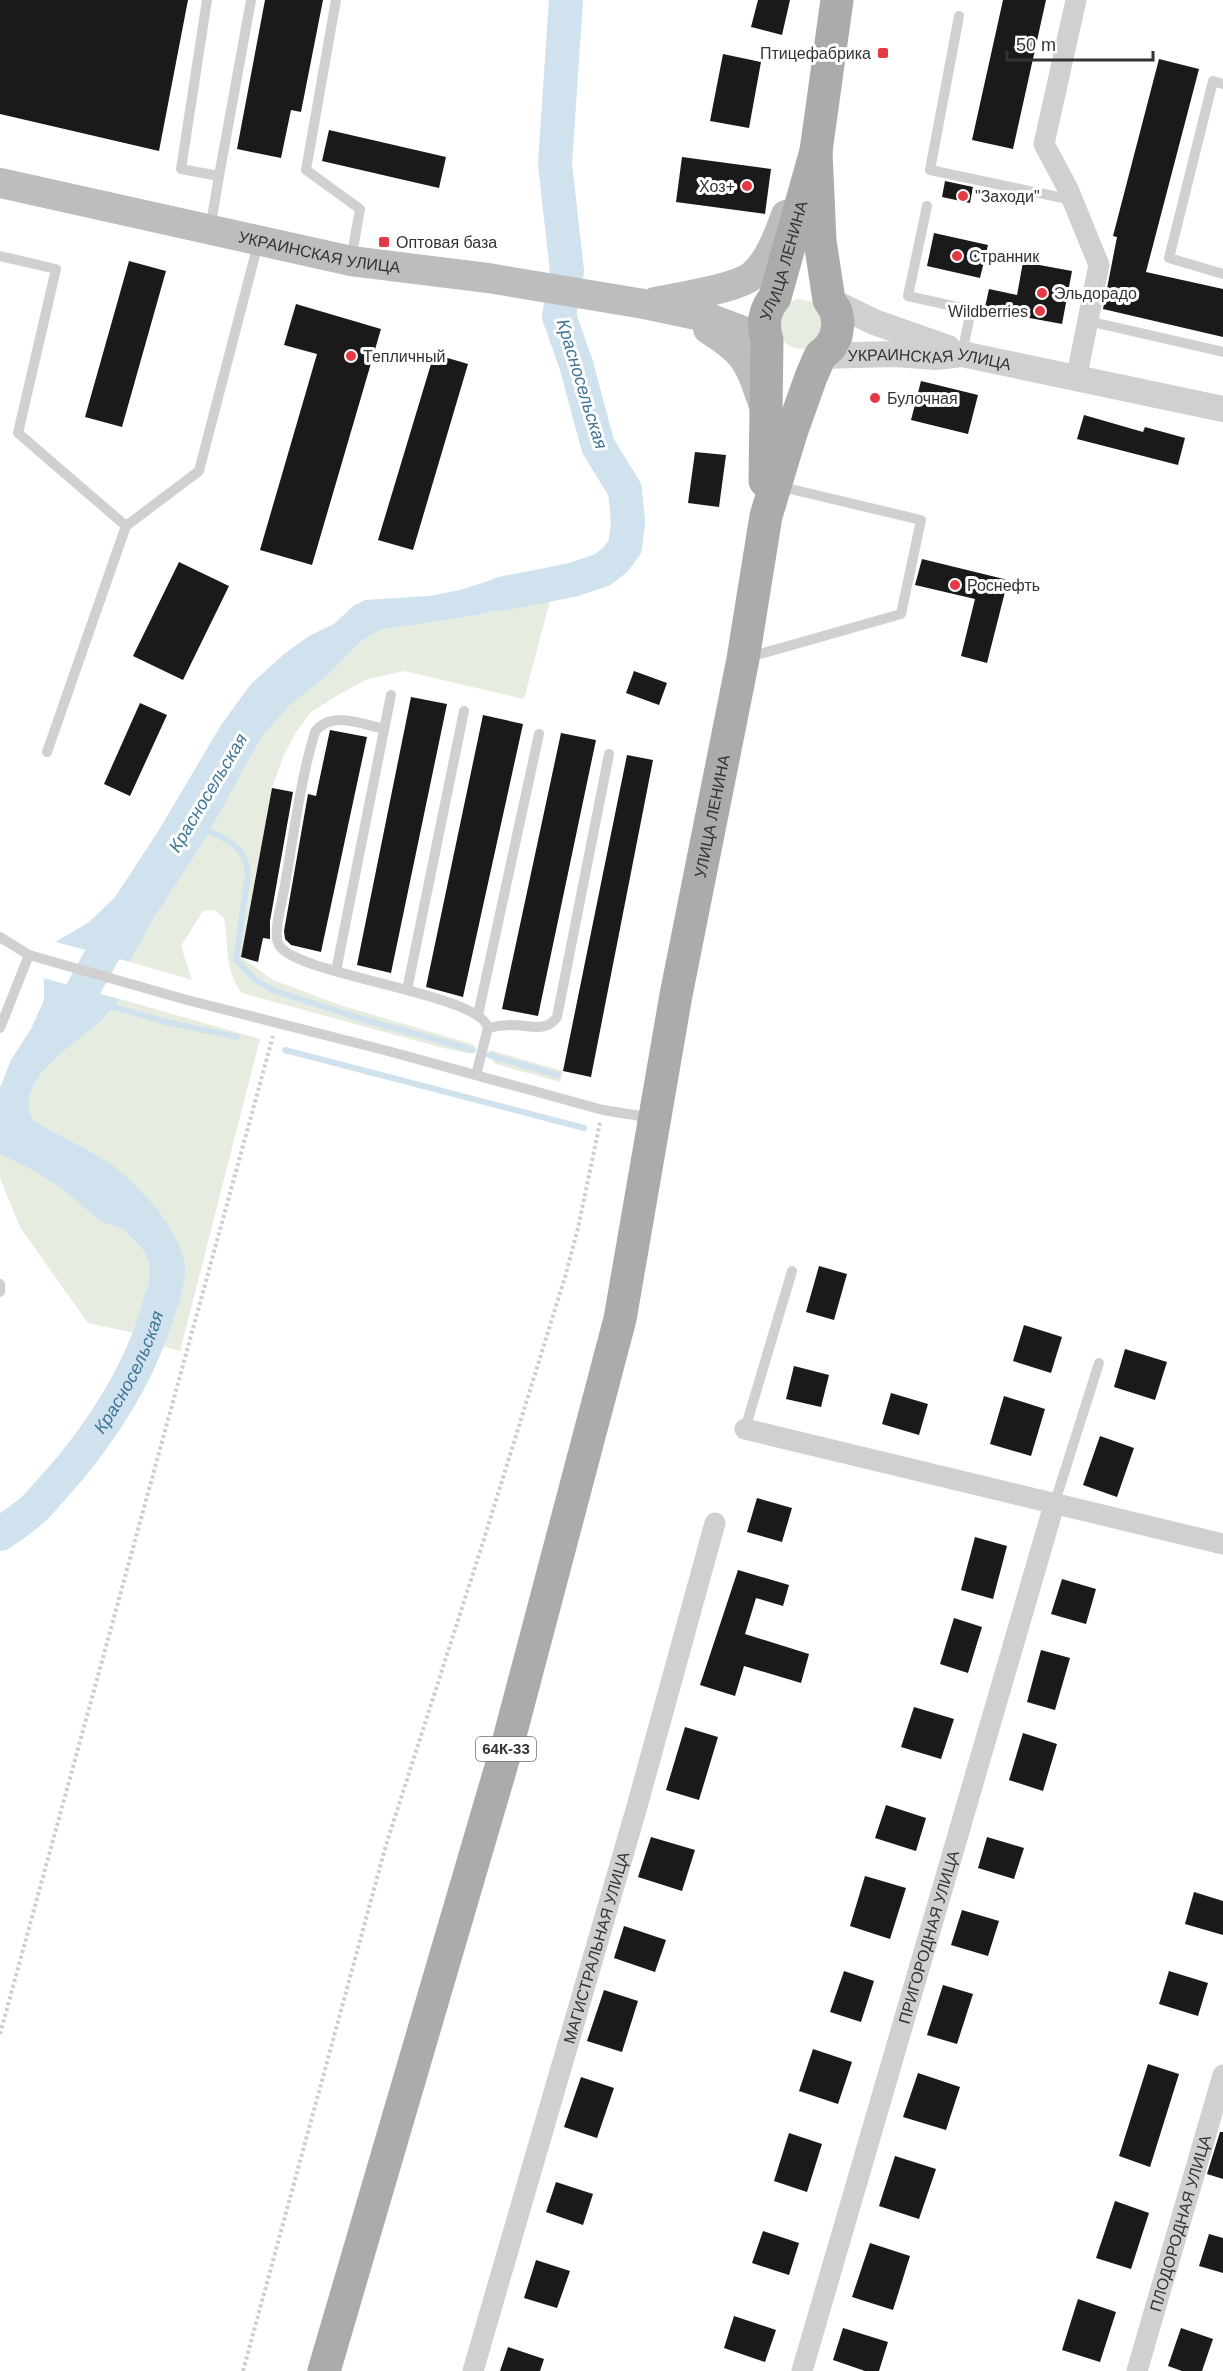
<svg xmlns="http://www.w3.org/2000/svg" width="1223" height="2371" viewBox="0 0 1223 2371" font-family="Arial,sans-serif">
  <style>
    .green { fill: #e6ecdf }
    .water { fill: #cfe2ee }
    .pier { fill: #fff }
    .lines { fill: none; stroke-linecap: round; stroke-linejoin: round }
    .stream { stroke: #cfe2ee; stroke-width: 6 }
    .river { stroke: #cfe2ee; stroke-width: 34 }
    .building { fill: #1a1a1a }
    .path { stroke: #cdcdcd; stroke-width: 4; stroke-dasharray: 3 3; stroke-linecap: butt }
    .service { stroke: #d0d0d0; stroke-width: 10 }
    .minor { stroke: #d0d0d0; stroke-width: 21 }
    .tertiary { stroke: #d0d0d0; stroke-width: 26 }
    .secondary { stroke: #bdbdbd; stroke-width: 30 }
    .primary { stroke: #ababab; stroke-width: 33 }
    .poi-dot { fill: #e63946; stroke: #fff; stroke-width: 2 }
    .labels { text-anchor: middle; stroke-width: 6; stroke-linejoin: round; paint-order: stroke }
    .shield { fill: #fff; stroke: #707070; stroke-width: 1.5 }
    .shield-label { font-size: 15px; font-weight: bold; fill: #333 }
    .poi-label { font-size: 16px; fill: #333; stroke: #fff; text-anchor: start }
    .street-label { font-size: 16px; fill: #333; stroke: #fff }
    .water-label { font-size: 18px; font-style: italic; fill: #3f7597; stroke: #fff }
  </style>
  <rect width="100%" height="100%" fill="#fff"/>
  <path class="green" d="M 797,299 L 813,302 L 826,321 L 811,347 C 791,353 781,343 776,325 L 790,302 Z
    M 551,597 L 524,699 L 404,671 L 368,679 L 338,695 L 311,712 L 296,732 L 283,757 L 272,788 L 241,957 L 273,980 L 340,1005 L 475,1045 L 471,1054 L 439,1047 L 242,993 C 224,971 229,944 224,918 L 214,910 L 203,911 L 181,946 L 192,980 L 130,962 L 152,921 L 205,840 L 261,738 L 290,705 L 325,678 L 360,642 L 380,630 L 478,615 Z
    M 120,999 L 260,1039 L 180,1351 L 161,1346 L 173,1319 L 145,1195 L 106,1161 L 33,1120 C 15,1076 76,1045 102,1020 C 108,1014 114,1006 120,999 Z
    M 490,1050 L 563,1071 L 560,1082 L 496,1064 L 491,1059 Z
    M 0,1154 L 34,1171 L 62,1189 L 101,1222 L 123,1229 L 141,1247 L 149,1261 L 149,1282 L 134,1333 L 88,1323 L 20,1227 L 0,1178 Z"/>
  <path class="water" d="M 543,569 L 551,597 L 478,615 L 380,630 L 360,642 L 325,678 L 290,705 L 261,738 L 205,840 L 152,921 L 130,962 L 55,942 L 88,923 L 115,897 L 159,830 L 221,725 L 251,684 L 284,654 L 309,636 L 334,624 L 353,606 L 365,600 L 429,596 L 460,590 L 504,576 Z
    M 44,978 L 120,999 C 114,1006 108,1014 102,1020 C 76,1045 14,1077 33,1120 C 56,1134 81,1146 105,1160 C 135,1180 187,1234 185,1272 C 183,1299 172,1322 161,1346 L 134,1333 L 149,1282 L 149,1261 L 141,1247 L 123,1229 L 101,1222 L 62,1189 L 34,1171 L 0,1154 L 0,1088 L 11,1060 L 31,1029 L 44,1000 Z"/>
  <path class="pier" d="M 55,942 L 133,963 L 129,965 L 54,945 Z
    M 45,975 L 121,996 L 123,1000 L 44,978 Z"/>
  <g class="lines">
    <path class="stream" d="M 204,828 C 226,840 246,845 248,874 L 236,959 L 254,979 L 275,991 L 362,1019 L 473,1050
      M 107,1005 L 166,1022 L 237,1037
      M 285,1050 L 584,1128
      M 489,1055 L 558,1075"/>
    <g class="river">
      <path d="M 501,594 L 572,580 L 602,570 L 615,560 L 625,547 L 628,522 L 625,490 L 598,446 L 576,364 L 559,316 L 567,271 L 555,164 L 566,0"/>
      <path d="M 59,1027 L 68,1017 L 112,937 L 130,915"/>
      <path id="s1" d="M 0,1534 C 10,1527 21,1520 30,1512 C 38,1506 45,1496 52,1489 C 101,1435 145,1367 162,1296"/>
    </g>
  </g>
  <path class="building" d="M 0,0 L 188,0 L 159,151 L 0,114 Z
    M 265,0 L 323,0 L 301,112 L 291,110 L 281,158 L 237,149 Z
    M 758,0 L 790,0 L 782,35 L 751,27 Z
    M 1003,0 L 1046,0 L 1013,149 L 972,140 Z
    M 723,54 L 761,62 L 749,128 L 710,121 Z
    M 1159,59 L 1199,69 L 1146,272 L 1223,289 L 1223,337 L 1103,309 L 1117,237 L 1113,236 Z
    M 329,130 L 446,157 L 439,188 L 322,161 Z
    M 682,157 L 771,169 L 765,214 L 676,202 Z
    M 945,181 L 973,187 L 970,203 L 942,197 Z
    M 934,233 L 988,245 L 980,278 L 927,266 Z
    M 129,261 L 166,271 L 122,427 L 85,417 Z
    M 1023,262 L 1072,271 L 1062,324 L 1013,315 L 1013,312 L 985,307 L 989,289 L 1017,295 Z
    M 296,304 L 381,329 L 312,565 L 260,550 L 317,354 L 284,345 Z
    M 434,354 L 468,364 L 413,550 L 378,540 Z
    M 921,381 L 978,395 L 968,434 L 911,420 Z
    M 1084,415 L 1143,432 L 1145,427 L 1185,438 L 1178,465 L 1077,439 Z
    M 695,452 L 726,455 L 719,507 L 688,503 Z
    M 922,559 L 1008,580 L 987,663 L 961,656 L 975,599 L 915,585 Z
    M 179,562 L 229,586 L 183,680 L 133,656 Z
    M 634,671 L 667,683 L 659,705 L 626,693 Z
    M 411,697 L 447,704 L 391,973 L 357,965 Z
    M 140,703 L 167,715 L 130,796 L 104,784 Z
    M 483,715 L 523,724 L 463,997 L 426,987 Z
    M 330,730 L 367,737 L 321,952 L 291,945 L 285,939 L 284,931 L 308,794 L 316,796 Z
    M 561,733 L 596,740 L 538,1016 L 502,1009 Z
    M 627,755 L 653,760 L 591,1077 L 563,1071 Z
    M 272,788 L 293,792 L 270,921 L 270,939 L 263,938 L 258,962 L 241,957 Z
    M 819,1266 L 847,1274 L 834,1320 L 806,1312 Z
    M 1024,1325 L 1062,1337 L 1051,1373 L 1013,1361 Z
    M 1125,1349 L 1167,1362 L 1155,1400 L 1114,1387 Z
    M 794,1366 L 829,1375 L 821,1407 L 786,1399 Z
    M 891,1393 L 928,1404 L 919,1435 L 882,1424 Z
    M 1004,1396 L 1045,1409 L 1031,1456 L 990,1444 Z
    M 1100,1436 L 1134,1448 L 1117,1497 L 1083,1485 Z
    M 757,1498 L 792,1508 L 782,1542 L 747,1532 Z
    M 975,1537 L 1007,1546 L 993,1599 L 961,1590 Z
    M 738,1570 L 789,1585 L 783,1606 L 756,1598 L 745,1634 L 809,1654 L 801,1683 L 744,1666 L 735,1696 L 700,1685 Z
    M 1062,1579 L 1096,1589 L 1086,1624 L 1051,1614 Z
    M 954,1618 L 982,1627 L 968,1673 L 940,1664 Z
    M 1041,1650 L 1070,1658 L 1055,1710 L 1027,1702 Z
    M 914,1707 L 954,1719 L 941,1759 L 901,1747 Z
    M 685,1727 L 718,1737 L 699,1800 L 666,1790 Z
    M 1023,1733 L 1057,1744 L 1043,1791 L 1009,1780 Z
    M 886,1805 L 926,1818 L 916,1851 L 875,1838 Z
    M 651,1837 L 695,1850 L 682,1891 L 638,1877 Z
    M 987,1837 L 1024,1848 L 1014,1879 L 978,1868 Z
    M 865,1876 L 906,1888 L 890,1939 L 850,1926 Z
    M 1194,1892 L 1223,1901 L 1223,1935 L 1185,1924 Z
    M 962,1910 L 999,1921 L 988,1956 L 951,1945 Z
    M 624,1926 L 666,1940 L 655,1972 L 614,1958 Z
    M 844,1971 L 874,1981 L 861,2022 L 830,2012 Z
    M 1169,1971 L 1208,1983 L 1198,2016 L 1159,2004 Z
    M 943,1985 L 973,1994 L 957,2044 L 927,2035 Z
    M 604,1990 L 638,2001 L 622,2052 L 587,2041 Z
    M 813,2049 L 852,2062 L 838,2104 L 799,2091 Z
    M 1148,2064 L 1179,2074 L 1150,2167 L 1119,2156 Z
    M 918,2073 L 960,2087 L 946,2130 L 903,2117 Z
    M 581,2077 L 614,2088 L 597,2138 L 564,2127 Z
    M 1220,2132 L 1223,2132 L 1223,2179 L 1207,2174 Z
    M 789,2133 L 822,2144 L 807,2192 L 774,2181 Z
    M 895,2156 L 936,2169 L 919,2219 L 879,2206 Z
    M 556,2182 L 593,2194 L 583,2225 L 546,2212 Z
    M 1115,2201 L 1149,2213 L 1131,2269 L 1096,2258 Z
    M 763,2231 L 799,2243 L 789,2275 L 752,2263 Z
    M 1209,2234 L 1223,2238 L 1223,2273 L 1199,2266 Z
    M 870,2243 L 910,2256 L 893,2310 L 852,2297 Z
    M 536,2260 L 570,2271 L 557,2308 L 524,2298 Z
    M 1078,2299 L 1116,2312 L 1100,2362 L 1062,2350 Z
    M 734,2316 L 776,2330 L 765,2362 L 724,2348 Z
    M 843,2328 L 888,2342 L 879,2371 L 865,2371 L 833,2360 Z
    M 1181,2328 L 1213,2339 L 1202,2371 L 1182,2371 L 1168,2366 Z
    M 508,2347 L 544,2359 L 540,2371 L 500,2371 Z"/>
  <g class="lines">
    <path class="path" d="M 0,2034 L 273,1036
      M 243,2371 L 386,1845 L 484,1539 L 565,1277 L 578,1228 L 600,1123"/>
    <path class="service" d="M 207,0 L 181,169 L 219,176 L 210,229
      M 336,0 L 306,170 L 360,209 L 351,260
      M 959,16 L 930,170 L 1072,200
      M 1223,84 L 1213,81 L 1169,258 L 1223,274
      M 219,176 L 251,0
      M 927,206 L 908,296 L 971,310 L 962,354
      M 0,256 L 56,269 L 18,433 L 126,526
      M 1088,321 L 1223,352
      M 746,658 L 901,614 L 921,520 L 778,486
      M 384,729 C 361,724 331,710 315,732 C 300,781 294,834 285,885 C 283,899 273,930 278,943 C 289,975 480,992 488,1028 L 476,1075
      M 47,752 L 126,526 L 199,471 L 258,244
      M 0,937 L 29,955 L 187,1000 L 388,1051 L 603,1110 L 653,1118
      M 336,971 L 391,695
      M 407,990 L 464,711
      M 478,1015 L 539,734
      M 0,1028 L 29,955
      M 488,1028 C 496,1026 504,1025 512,1025 C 529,1025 546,1033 557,1017 L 609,754
      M 0,1284 L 0,1292
      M 745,1429 L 792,1271
      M 1054,1505 L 1099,1363"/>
    <g class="minor">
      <path d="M 1076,380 L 1099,265 L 1068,189 L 1044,144 L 1076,0"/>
      <path d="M 745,1429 L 1223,1544"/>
      <path id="s2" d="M 473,2371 L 636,1810 L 715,1523"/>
      <path id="s3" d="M 802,2371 L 1054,1505"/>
      <path id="s4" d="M 1137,2371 L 1223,2075"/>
    </g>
    <g class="tertiary">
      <path d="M 829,300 L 874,322 L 948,348"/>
      <path id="s5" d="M 820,356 L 894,354 L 936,357 L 962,354 L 1223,409"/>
    </g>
    <g class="secondary">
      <path id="s6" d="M 0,183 L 351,261 L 488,278 L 644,304 L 706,317 L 767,340"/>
      <path d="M 655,302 C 678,297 737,289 753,275 C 770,260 778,236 786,215"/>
      <path d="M 708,329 C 748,354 749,363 764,406"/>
    </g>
    <g class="primary">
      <path id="s7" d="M 765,481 L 767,340 C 762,323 764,311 775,297 L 816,151 L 837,0"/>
      <path id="s8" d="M 324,2371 L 508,1743 L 620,1319 L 676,995 L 743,659 L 766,516 L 791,433 L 811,377 L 820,356 L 830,347 L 836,336 L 838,323 L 836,311 L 829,300 L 820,241 L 816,151"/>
    </g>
  </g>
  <g class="poi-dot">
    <rect x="877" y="47" width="12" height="12" rx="3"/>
    <circle cx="747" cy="186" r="6"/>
    <circle cx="963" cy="196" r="6"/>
    <rect x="378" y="236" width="12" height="12" rx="3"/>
    <circle cx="957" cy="256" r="6"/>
    <circle cx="1042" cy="293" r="6"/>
    <circle cx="1040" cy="311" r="6"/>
    <circle cx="351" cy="356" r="6"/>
    <circle cx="875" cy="398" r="6"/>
    <circle cx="955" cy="585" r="6"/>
  </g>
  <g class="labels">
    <rect class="shield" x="476" y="1737" width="60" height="24" rx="4.5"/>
    <g class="shield-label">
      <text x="506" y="1754">64К-33</text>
    </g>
    <g class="poi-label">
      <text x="871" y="59" text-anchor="end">Птицефабрика</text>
      <text x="735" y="192" text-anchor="end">Хоз+</text>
      <text x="975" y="202">"Заходи"</text>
      <text x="396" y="248">Оптовая база</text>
      <text x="969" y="262">Странник</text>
      <text x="1054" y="299">Эльдорадо</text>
      <text x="1028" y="317" text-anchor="end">Wildberries</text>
      <text x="363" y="362">Тепличный</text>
      <text x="887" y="404">Булочная</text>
      <text x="967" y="591">Роснефть</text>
    </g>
    <g class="street-label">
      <text dy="6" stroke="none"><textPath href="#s6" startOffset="327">УКРАИНСКАЯ УЛИЦА</textPath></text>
      <text dy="6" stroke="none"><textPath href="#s7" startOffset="224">УЛИЦА ЛЕНИНА</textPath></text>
      <text dy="6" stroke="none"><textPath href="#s5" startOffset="110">УКРАИНСКАЯ УЛИЦА</textPath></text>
      <text dy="6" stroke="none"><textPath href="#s8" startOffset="1604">УЛИЦА ЛЕНИНА</textPath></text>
      <text dy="6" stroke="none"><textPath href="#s3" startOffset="452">ПРИГОРОДНАЯ УЛИЦА</textPath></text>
      <text dy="6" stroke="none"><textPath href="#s2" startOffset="441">МАГИСТРАЛЬНАЯ УЛИЦА</textPath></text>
      <text dy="6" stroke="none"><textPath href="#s4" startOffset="154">ПЛОДОРОДНАЯ УЛИЦА</textPath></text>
    </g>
    <g class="water-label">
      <text transform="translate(582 384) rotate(73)" y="6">Красносельская</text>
      <text transform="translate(208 793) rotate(-59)" y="6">Красносельская</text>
      <text dy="6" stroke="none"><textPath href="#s1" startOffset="210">Красносельская</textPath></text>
    </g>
  </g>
  <path d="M1007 51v9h146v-9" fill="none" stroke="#333333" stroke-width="3"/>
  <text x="1016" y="51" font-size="18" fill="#333333" stroke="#ffffff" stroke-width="4.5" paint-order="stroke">50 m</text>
</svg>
